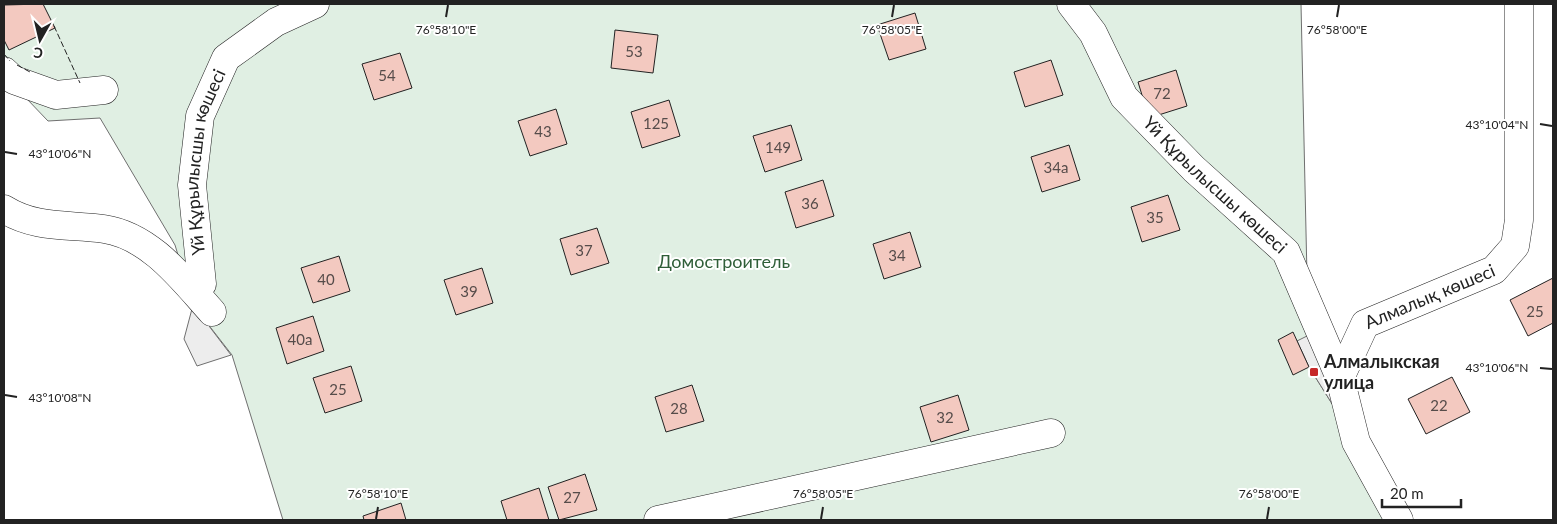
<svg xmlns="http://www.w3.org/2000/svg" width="1557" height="524" viewBox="0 0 1557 524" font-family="Lato,sans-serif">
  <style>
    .green { fill: #e0efe3; stroke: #6f6f6f }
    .parking { fill: #ededed; stroke: #6f6f6f }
    .building { fill: #f3c9c0; stroke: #222 }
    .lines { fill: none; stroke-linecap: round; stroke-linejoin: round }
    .minor-casing { stroke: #222; stroke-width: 29 }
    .minor { stroke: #fff; stroke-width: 28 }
    .fence { stroke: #222; stroke-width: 1; stroke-dasharray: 6 2.5; stroke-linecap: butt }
    .ticks { fill: none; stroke: #222; stroke-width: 2 }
    .poi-dot { fill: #c62828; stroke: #fff; stroke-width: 2 }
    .labels { text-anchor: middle; stroke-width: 4; stroke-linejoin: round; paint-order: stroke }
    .number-label { font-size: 15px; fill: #564c4a }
    .street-label { font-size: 18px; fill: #222; stroke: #fff }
    .park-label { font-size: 18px; fill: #2f5e38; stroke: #fff }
    .poi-label { font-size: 18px; font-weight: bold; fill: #222; stroke: #fff; text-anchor: start }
    .ticks-label { font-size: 12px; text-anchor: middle; fill: #222; stroke: #fff; stroke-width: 4; stroke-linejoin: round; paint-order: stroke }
  </style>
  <rect width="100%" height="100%" fill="#fff"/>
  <path class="green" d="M 4,4 L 1301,4 L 1309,367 L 1356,442 L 1399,520 L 283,520 L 232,355 L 193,305 L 175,245 L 100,118 L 48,121 L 4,75 Z"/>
  <path class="parking" d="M 193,305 L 231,355 L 197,366 L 184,339 Z
    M 1319,330 L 1356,442 L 1309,367 L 1297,341 Z"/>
  <path class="building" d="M 43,4 L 55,28 L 9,50 L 4,40 L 4,5 Z
    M 915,13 L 926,49 L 889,60 L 877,25 Z
    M 615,30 L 658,35 L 653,73 L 611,68 Z
    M 400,53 L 412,88 L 374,100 L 362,64 Z
    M 1051,60 L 1063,95 L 1025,107 L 1014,72 Z
    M 1176,70 L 1187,106 L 1149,118 L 1138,82 Z
    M 669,100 L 680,136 L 642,148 L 631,112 Z
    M 556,109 L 567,144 L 530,156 L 518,121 Z
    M 791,125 L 802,160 L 765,172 L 753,136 Z
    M 1069,145 L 1080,180 L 1042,192 L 1031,157 Z
    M 823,180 L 834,216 L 796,228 L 785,192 Z
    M 1168,195 L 1180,230 L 1142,242 L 1131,207 Z
    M 597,228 L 609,263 L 571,275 L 560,239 Z
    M 910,232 L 921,267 L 884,279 L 873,244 Z
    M 339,256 L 350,291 L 313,303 L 301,268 Z
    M 482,268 L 493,303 L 456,315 L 444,280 Z
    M 1553,278 L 1553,323 L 1528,336 L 1510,300 Z
    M 313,316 L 324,351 L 287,364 L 276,328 Z
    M 1293,332 L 1309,367 L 1293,375 L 1278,340 Z
    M 351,366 L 362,401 L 325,413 L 313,378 Z
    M 1452,377 L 1470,412 L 1426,434 L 1408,399 Z
    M 692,385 L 704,421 L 666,432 L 655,397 Z
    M 958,395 L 969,430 L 931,442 L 920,407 Z
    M 585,474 L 597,510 L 559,520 L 548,487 Z
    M 539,488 L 549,520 L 507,520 L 501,501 Z
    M 401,503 L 406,520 L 364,520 L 363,516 Z"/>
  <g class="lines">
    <g class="minor-casing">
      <g id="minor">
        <path id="s1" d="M 1071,4 L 1093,33 L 1124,97 L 1194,169 L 1286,252 L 1340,378 L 1356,442 L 1399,520"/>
        <path d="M 4,71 L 14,80 L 56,95 L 104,90"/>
        <path d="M 4,209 C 36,229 69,224 104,229 C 151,236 183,280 212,312"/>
        <path id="s2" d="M 202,284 L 192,185 L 200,116 L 226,58 L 276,22 L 315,4"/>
        <path id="s3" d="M 1340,378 L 1365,324 L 1494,270 L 1515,246 L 1519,220 L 1519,4"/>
        <path d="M 658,520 L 1051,433"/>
      </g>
    </g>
    <use href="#minor" class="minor"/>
    <path class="fence" d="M 54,26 L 80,83
      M 4,54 L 10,61
      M 17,65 L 30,72"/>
  </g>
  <path class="ticks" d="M 446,17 L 448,5M 892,17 L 894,5M 1337,17 L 1339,5M 1540,124 L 1552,126M 5,152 L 17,154M 1540,368 L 1552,369M 5,395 L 17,397M 376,519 L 378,507M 821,519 L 823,507M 1267,519 L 1269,507"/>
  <rect class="poi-dot" x="1309" y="367" width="10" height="10" rx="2.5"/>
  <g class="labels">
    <g class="number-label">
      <text x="634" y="57">53</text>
      <text x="387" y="81">54</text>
      <text x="1162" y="99">72</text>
      <text x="656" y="129">125</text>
      <text x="543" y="137">43</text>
      <text x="778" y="153">149</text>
      <text x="1056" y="173">34а</text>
      <text x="810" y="209">36</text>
      <text x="1155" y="223">35</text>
      <text x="584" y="256">37</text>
      <text x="897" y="261">34</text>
      <text x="326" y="285">40</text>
      <text x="469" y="297">39</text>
      <text x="1535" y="317">25</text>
      <text x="300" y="345">40а</text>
      <text x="338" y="395">25</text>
      <text x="1439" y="411">22</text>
      <text x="679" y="414">28</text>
      <text x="945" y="423">32</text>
      <text x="572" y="503">27</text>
    </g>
    <g class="street-label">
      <text dy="6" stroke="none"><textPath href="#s2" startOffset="124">Үй Құрылысшы көшесі</textPath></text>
      <text dy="6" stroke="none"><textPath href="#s1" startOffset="234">Үй Құрылысшы көшесі</textPath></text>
      <text dy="6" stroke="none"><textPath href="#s3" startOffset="130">Алмалық көшесі</textPath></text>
    </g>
    <g class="park-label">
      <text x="724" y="268">Домостроитель</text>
    </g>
    <g class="poi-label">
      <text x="1324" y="368">Алмалыкская<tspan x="1324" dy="21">улица</tspan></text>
    </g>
  </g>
  <g class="ticks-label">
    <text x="446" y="34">76°58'10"E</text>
    <text x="892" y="34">76°58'05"E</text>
    <text x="1337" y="34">76°58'00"E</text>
    <text x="1497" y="129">43°10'04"N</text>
    <text x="60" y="158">43°10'06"N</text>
    <text x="1497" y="372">43°10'06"N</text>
    <text x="60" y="402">43°10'08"N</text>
    <text x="378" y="498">76°58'10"E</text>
    <text x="823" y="498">76°58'05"E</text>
    <text x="1269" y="498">76°58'00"E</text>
  </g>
  <rect width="1557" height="524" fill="none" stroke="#222222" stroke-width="10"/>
  <g transform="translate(40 40) rotate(188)" stroke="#ffffff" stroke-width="4" paint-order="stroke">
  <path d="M0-4L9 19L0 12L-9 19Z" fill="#222222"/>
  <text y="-8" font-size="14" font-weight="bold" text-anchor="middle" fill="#222222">С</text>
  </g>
  <path d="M1382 499v8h79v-8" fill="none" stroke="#222222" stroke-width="2.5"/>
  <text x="1390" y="499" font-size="15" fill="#222222" stroke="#ffffff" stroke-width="4" paint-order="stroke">20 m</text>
</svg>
